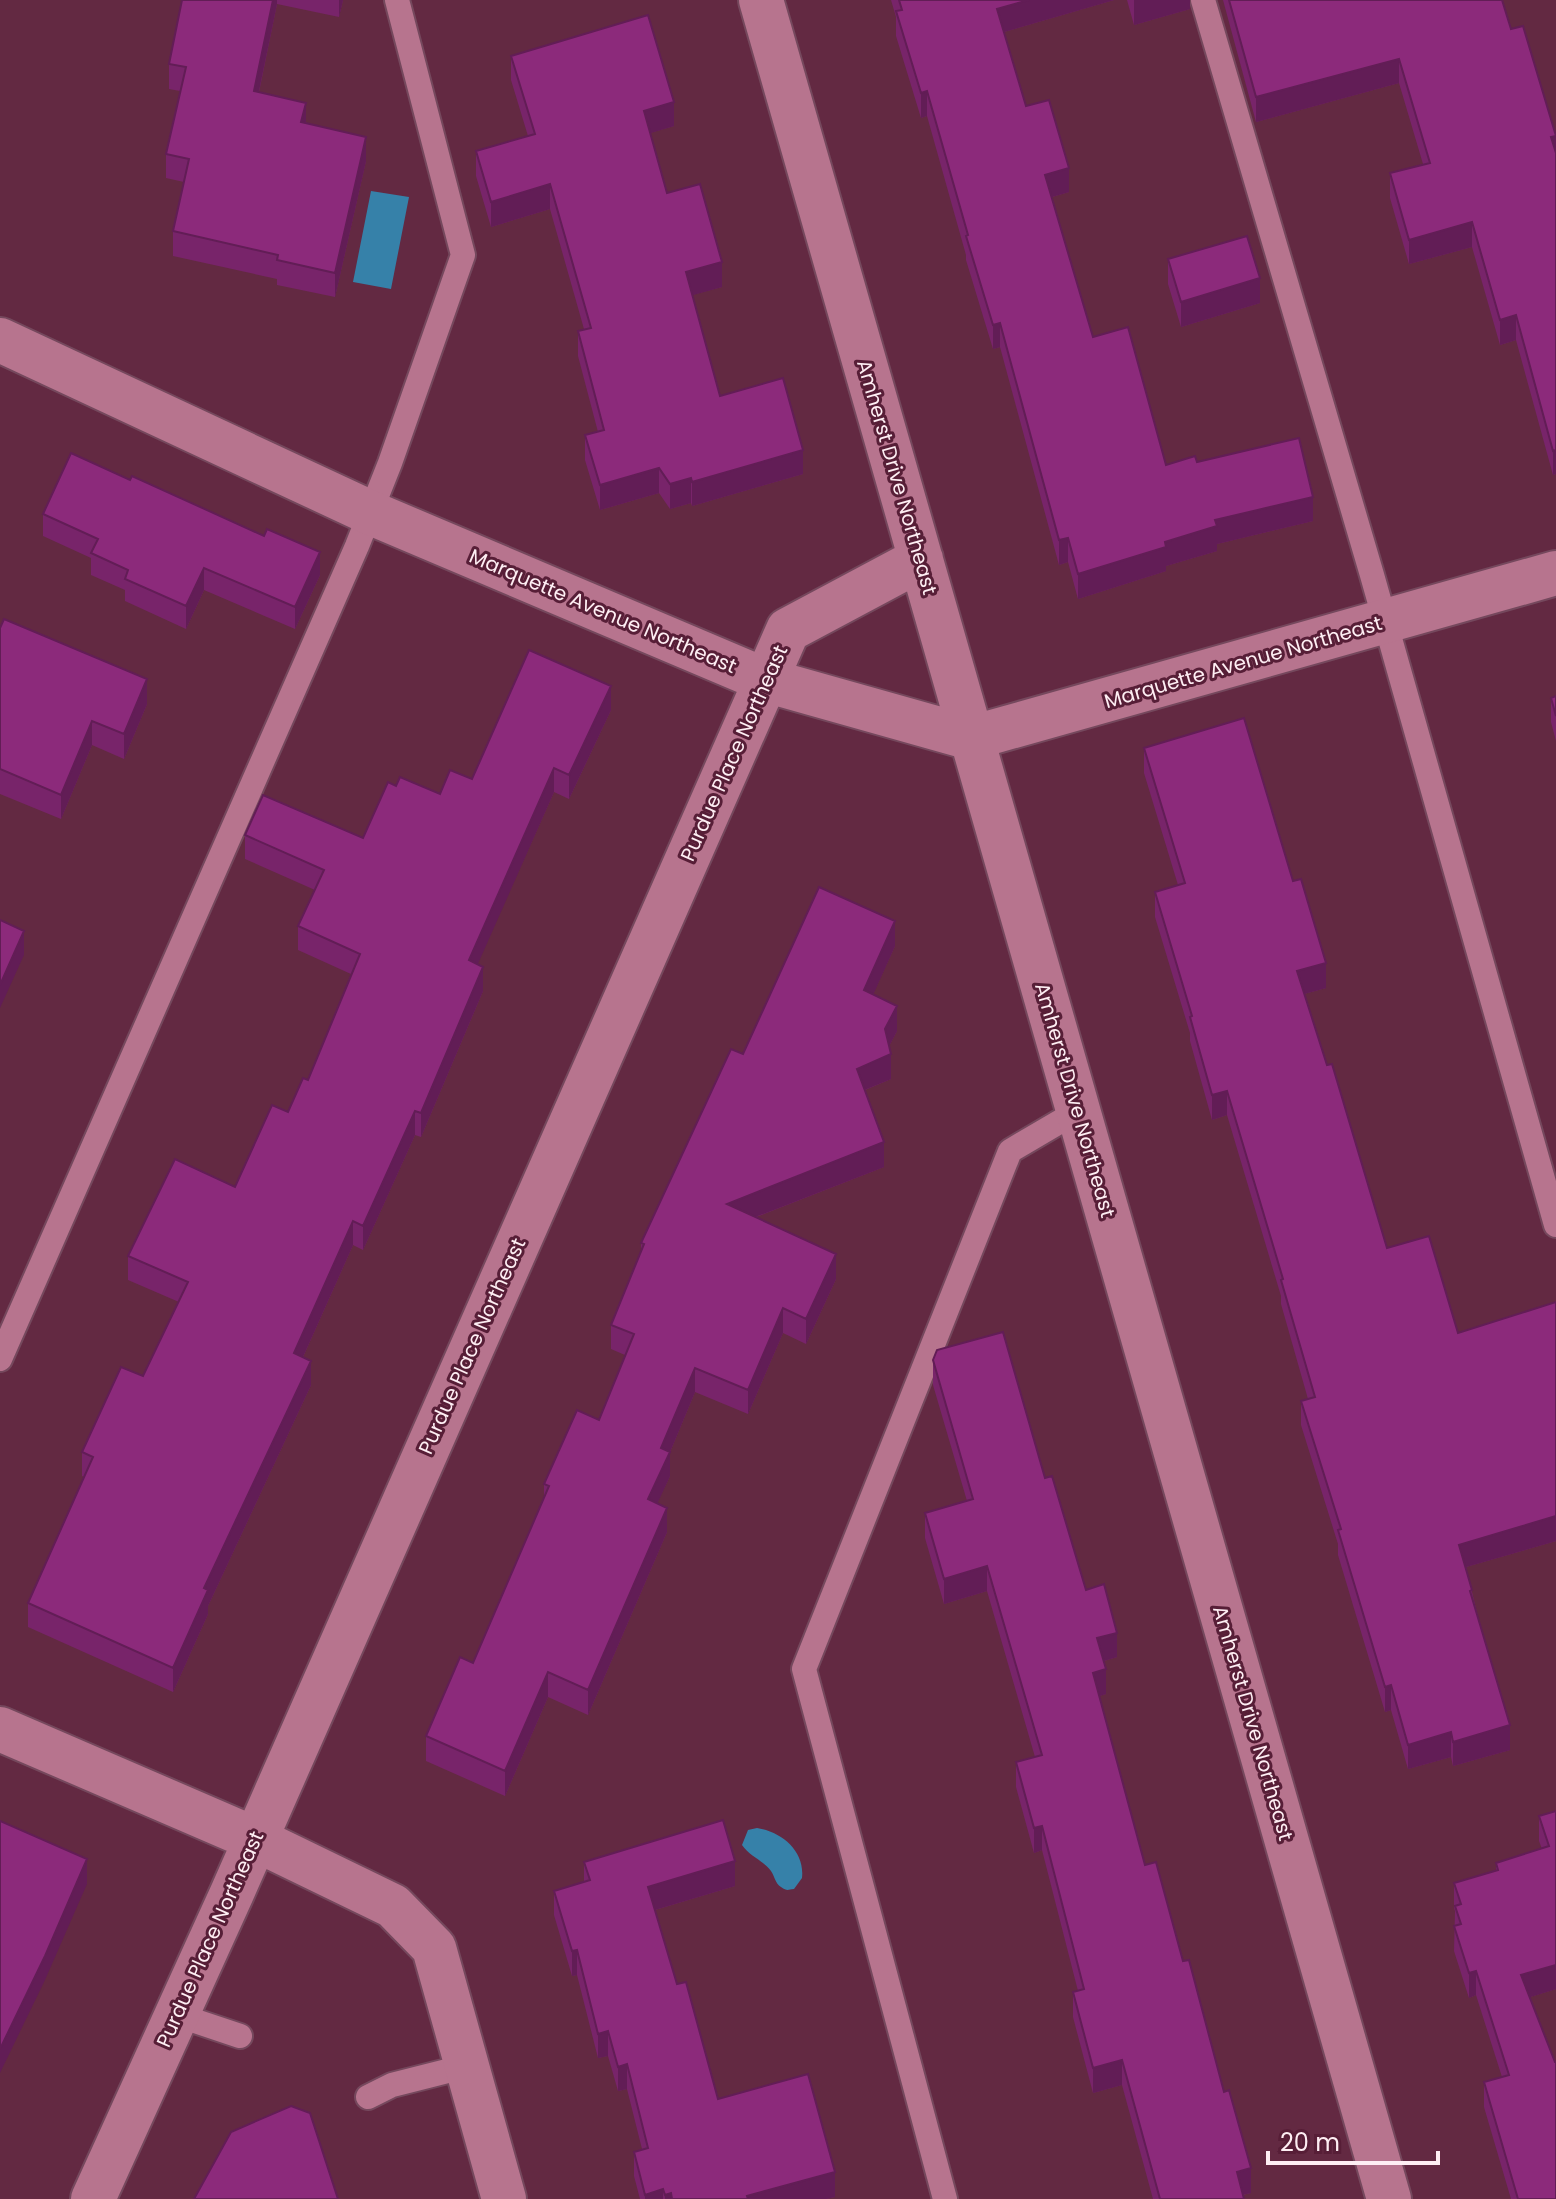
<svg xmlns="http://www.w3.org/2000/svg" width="1556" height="2199" viewBox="0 0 1556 2199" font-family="Poppins,sans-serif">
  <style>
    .water { fill: #3681a9 }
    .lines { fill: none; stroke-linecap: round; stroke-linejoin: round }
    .lane-casing { stroke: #75485d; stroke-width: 28 }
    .street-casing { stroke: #75485d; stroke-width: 48 }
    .lane { stroke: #b7748e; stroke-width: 24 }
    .street { stroke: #b7748e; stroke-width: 44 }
    .wall { fill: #78246a }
    .shaded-wall { fill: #621d56 }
    .building { fill: #8c2a7b; stroke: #621d56; stroke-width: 2 }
    .labels { text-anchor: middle; stroke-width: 6; stroke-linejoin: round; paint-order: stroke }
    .street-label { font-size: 20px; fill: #feeef3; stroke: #571e37 }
  </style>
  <rect width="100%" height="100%" fill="#632942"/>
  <path class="water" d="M 371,191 L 409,197 L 391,289 L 353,282 Z
    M 757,1828 C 782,1832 805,1851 802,1878 L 794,1889 C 787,1890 787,1891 781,1887 C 775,1883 775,1877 771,1871 C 763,1860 750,1857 742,1845 L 748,1830 Z"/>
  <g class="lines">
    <g class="lane-casing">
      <path id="lane" d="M 1203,0 L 1372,575 L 1556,1225
        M 0,1359 L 357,546 L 390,463 L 463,255 L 397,0
        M 177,2015 L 240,2036
        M 368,2097 L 392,2085 L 467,2066
        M 945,2199 L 804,1669 L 1010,1151 L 1078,1111"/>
    </g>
    <g class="street-casing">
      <path id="street" d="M 761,0 L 1389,2199
        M 0,340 L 371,513 L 765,680 L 971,738 L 1556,573
        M 0,1729 L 255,1839 L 393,1906 L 434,1948 L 504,2199
        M 93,2199 L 232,1893 L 788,630 L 921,559"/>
    </g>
    <use href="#lane" class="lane"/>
    <use href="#street" class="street"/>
  </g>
  <path class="wall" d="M 182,0 L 343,0 L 339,17 L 277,4 L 259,92 L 366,161 L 335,297 L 277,285 L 277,279 L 173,256 L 173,231 L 184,182 L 166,178 L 166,154 L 180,91 L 169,89 L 169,64 Z
    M 891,0 L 1114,0 L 1004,32 L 1026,106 L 1069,192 L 1052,197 L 1093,337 L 1166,465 L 1197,462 L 1313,521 L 1217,544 L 1217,551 L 1166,566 L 1166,571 L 1078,599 L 1068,562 L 1059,565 L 1000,347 L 993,349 L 966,260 L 966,255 L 927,116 L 921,118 L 896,36 L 896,17 Z
    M 1127,0 L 1190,0 L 1190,9 L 1134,25 Z
    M 1223,0 L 1502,0 L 1511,29 L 1556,136 L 1556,474 L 1553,475 L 1516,340 L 1500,345 L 1472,247 L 1409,264 L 1390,198 L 1390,173 L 1423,164 L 1399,83 L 1256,122 Z
    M 511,56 L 674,126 L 650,133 L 667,193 L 722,287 L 692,295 L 720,396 L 803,474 L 692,506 L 691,503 L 670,509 L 659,493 L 600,510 L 585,460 L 585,435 L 598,432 L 578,356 L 578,331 L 584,329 L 550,209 L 491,227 L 476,176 L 476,151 L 528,136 L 511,80 Z
    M 1168,259 L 1260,303 L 1181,327 L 1168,284 Z
    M 43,514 L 320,575 L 295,629 L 204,590 L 186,629 L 125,601 L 125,590 L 91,575 L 91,558 L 43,536 Z
    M 0,628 L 147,704 L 124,759 L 92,745 L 61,819 L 0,794 Z
    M 1556,696 L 1556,741 L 1551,722 L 1551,698 Z
    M 611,710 L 569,799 L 554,792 L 477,964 L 483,991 L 421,1137 L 415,1135 L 363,1250 L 353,1245 L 303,1357 L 311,1385 L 208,1606 L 208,1614 L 173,1692 L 28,1627 L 28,1603 L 84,1477 L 82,1476 L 82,1452 L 143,1376 L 179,1302 L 128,1280 L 128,1256 L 235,1187 L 288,1112 L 308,1080 L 351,974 L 298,950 L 298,926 L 315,890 L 245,859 L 245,835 L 363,838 L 396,786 L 440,794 L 472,779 Z
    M 1144,748 L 1293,881 L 1326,988 L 1304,994 L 1387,1248 L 1458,1333 L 1556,1302 L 1556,1541 L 1466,1567 L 1510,1750 L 1453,1766 L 1451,1757 L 1408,1769 L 1391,1710 L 1385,1712 L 1338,1555 L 1338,1544 L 1301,1425 L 1301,1401 L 1308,1399 L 1281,1304 L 1281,1296 L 1227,1115 L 1212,1120 L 1190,1041 L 1190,1033 L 1155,917 L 1155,892 L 1178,885 L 1144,773 Z
    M 895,946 L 873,994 L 897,1031 L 889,1046 L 891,1079 L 865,1090 L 884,1167 L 756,1217 L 836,1279 L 806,1344 L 783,1333 L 748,1414 L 695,1392 L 670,1452 L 670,1476 L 657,1503 L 667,1532 L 588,1715 L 548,1697 L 505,1796 L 426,1761 L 426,1736 L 473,1663 L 544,1499 L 544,1484 L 599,1420 L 625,1355 L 611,1349 L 611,1325 L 641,1252 L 641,1243 L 743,1054 Z
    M 933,1360 L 1045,1478 L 1086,1590 L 1117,1657 L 1104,1661 L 1106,1694 L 1099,1696 L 1145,1865 L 1183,1961 L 1251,2193 L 1243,2195 L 1244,2199 L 1153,2199 L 1122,2085 L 1093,2093 L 1073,2017 L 1073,1992 L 1078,1991 L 1042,1850 L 1034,1853 L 1016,1787 L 1016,1762 L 1035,1757 L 987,1591 L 944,1604 L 925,1538 L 925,1513 L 967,1501 L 933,1385 Z
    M 1556,1811 L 1556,1989 L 1530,1997 L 1556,2199 L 1511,2199 L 1484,2107 L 1484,2082 L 1502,2077 L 1476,1995 L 1469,1998 L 1454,1951 L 1455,1911 L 1454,1908 L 1454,1883 L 1496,1871 L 1496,1863 L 1542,1849 L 1539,1841 L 1539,1816 Z
    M 584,1862 L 735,1886 L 655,1910 L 677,1984 L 718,2099 L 835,2197 L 826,2199 L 640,2199 L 634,2176 L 634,2152 L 642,2149 L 627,2089 L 618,2091 L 608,2056 L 598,2058 L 577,1975 L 572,1976 L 554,1915 L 554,1891 L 584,1882 Z"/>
  <path class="shaded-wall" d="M 273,0 L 277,0 L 277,4 L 254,115 L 254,91 Z
    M 339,0 L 343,0 L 339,17 Z
    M 1029,0 L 1114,0 L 997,34 L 997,9 Z
    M 1134,0 L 1190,0 L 1190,9 L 1134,25 Z
    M 1399,59 L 1399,83 L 1256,122 L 1256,97 Z
    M 927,91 L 927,116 L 921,118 L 921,93 Z
    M 674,102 L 674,126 L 644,135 L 644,111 Z
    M 306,103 L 306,127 L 301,122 Z
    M 1556,136 L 1556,160 L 1551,137 Z
    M 366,137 L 366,161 L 335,297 L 335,273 Z
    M 1069,168 L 1069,192 L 1045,199 L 1045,175 Z
    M 550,184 L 550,209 L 491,227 L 491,202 Z
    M 1472,222 L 1472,247 L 1409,264 L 1409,240 Z
    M 722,262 L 722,287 L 686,297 L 686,272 Z
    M 1260,278 L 1260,303 L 1181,327 L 1181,302 Z
    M 1516,315 L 1516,340 L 1500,345 L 1500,320 Z
    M 1000,323 L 1000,347 L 993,349 L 993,325 Z
    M 803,450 L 803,474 L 692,506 L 692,482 Z
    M 1556,450 L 1556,474 L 1553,475 L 1553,451 Z
    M 659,468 L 659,493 L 600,510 L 600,485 Z
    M 691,478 L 691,503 L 670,509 L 670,484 Z
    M 1313,497 L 1313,521 L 1217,544 L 1217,551 L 1166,566 L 1166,571 L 1078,599 L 1078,574 L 1165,542 L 1215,520 Z
    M 1068,538 L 1068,562 L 1059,565 L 1059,540 Z
    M 320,552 L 320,575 L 295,629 L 295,607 Z
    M 204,568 L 204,590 L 186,629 L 186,606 Z
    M 147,679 L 147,704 L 124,759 L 124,734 Z
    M 611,686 L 611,710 L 569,799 L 569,775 Z
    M 92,721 L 92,745 L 61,819 L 61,795 Z
    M 554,768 L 554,792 L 469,984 L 469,960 Z
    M 895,921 L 895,946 L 864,1015 L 864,990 Z
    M 24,931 L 24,955 L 0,1008 L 0,985 Z
    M 1326,963 L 1326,988 L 1297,996 L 1297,971 Z
    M 483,967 L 483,991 L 421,1137 L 421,1113 Z
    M 897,1006 L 897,1031 L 885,1054 L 885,1029 Z
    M 891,1054 L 891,1079 L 857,1093 L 857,1069 Z
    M 1227,1091 L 1227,1115 L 1212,1120 L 1212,1095 Z
    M 415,1111 L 415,1135 L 363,1250 L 363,1226 Z
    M 884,1142 L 884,1167 L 727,1228 L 727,1204 Z
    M 353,1221 L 353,1245 L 294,1377 L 294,1353 Z
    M 836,1254 L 836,1279 L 806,1344 L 806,1319 Z
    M 783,1308 L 783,1333 L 748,1414 L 748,1390 Z
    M 311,1361 L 311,1385 L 208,1606 L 208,1614 L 173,1692 L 173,1668 L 204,1588 Z
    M 695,1368 L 695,1392 L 670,1452 L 670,1476 L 648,1524 L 648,1499 L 661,1448 Z
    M 667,1508 L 667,1532 L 588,1715 L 588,1690 Z
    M 1556,1516 L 1556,1541 L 1459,1569 L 1459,1545 Z
    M 987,1566 L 987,1591 L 944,1604 L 944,1579 Z
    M 1117,1633 L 1117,1657 L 1097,1663 L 1097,1638 Z
    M 1106,1669 L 1106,1694 L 1093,1698 L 1093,1673 Z
    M 548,1672 L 548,1697 L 505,1796 L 505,1771 Z
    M 1391,1685 L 1391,1710 L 1385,1712 L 1385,1687 Z
    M 1510,1725 L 1510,1750 L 1453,1766 L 1453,1742 Z
    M 1451,1732 L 1451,1757 L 1408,1769 L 1408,1745 Z
    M 1042,1826 L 1042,1850 L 1034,1853 L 1034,1828 Z
    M 87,1859 L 87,1884 L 45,1980 L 0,2073 L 0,2049 Z
    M 735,1861 L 735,1886 L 648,1912 L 648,1887 Z
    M 577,1950 L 577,1975 L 572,1976 L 572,1951 Z
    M 1556,1965 L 1556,1989 L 1521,2000 L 1521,1975 Z
    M 1476,1971 L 1476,1995 L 1469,1998 L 1469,1973 Z
    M 608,2031 L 608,2056 L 598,2058 L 598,2034 Z
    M 1122,2060 L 1122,2085 L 1093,2093 L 1093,2068 Z
    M 627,2064 L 627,2089 L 618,2091 L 618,2067 Z
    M 1251,2168 L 1251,2193 L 1237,2196 L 1237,2172 Z
    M 835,2172 L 835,2197 L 826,2199 L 747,2199 L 747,2196 Z
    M 663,2189 L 663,2199 L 645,2199 L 645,2195 Z
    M 671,2193 L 671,2199 L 665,2199 L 665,2195 Z"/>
  <path class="building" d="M 182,0 L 273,0 L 254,91 L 306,103 L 301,122 L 366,137 L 335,273 L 277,260 L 278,255 L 173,231 L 189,159 L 166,154 L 186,67 L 169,64 Z
    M 899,0 L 1029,0 L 997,9 L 1026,106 L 1049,100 L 1069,168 L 1045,175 L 1093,337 L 1128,327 L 1166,465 L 1195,456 L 1197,462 L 1299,438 L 1313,497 L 1215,520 L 1217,526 L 1165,542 L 1166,547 L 1078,574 L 1068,538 L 1059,540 L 1000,323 L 993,325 L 966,236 L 968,235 L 927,91 L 921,93 L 896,11 L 902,10 Z
    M 1229,0 L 1502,0 L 1511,29 L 1523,26 L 1556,136 L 1551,137 L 1556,153 L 1556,450 L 1553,451 L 1516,315 L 1500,320 L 1472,222 L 1409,240 L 1390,173 L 1430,163 L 1399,59 L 1256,97 Z
    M 648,15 L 674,102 L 644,111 L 667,193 L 700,184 L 722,262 L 686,272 L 720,396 L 783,378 L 803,450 L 692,482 L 691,478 L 670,484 L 659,468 L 600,485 L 585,435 L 604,430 L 578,331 L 591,328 L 550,184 L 491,202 L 476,151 L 535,134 L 511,56 Z
    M 1247,236 L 1260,278 L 1181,302 L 1168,259 Z
    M 71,453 L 130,480 L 132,476 L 264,536 L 267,529 L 320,552 L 295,607 L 204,568 L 186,606 L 125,579 L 128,570 L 91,553 L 98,539 L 43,514 Z
    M 4,619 L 147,679 L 124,734 L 92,721 L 61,795 L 0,769 L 0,628 Z
    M 529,650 L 611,686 L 569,775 L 554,768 L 469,960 L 483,967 L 421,1113 L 415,1111 L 363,1226 L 353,1221 L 294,1353 L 311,1361 L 204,1588 L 208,1590 L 173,1668 L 28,1603 L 93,1457 L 82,1452 L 121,1367 L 143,1376 L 188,1282 L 128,1256 L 175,1159 L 235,1187 L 272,1105 L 288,1112 L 303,1078 L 308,1080 L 360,954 L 298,926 L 324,870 L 245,835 L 263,795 L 363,838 L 388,782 L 396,786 L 400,777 L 440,794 L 450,770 L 472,779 Z
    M 1556,696 L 1556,716 L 1551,698 Z
    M 1244,718 L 1293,881 L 1301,879 L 1326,963 L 1297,971 L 1327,1065 L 1332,1064 L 1387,1248 L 1429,1236 L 1458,1333 L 1556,1302 L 1556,1516 L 1459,1545 L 1472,1590 L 1470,1591 L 1510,1725 L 1453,1742 L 1451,1732 L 1408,1745 L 1391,1685 L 1385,1687 L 1338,1530 L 1341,1529 L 1301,1401 L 1315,1397 L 1281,1280 L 1283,1279 L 1227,1091 L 1212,1095 L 1190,1017 L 1192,1016 L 1155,892 L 1185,883 L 1144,748 Z
    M 819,887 L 895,921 L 864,990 L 897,1006 L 885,1029 L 891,1054 L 857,1069 L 884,1142 L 727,1204 L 836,1254 L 806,1319 L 783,1308 L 748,1390 L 695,1368 L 661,1448 L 670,1452 L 648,1499 L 667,1508 L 588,1690 L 548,1672 L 505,1771 L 426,1736 L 460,1657 L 473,1663 L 549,1486 L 544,1484 L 577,1410 L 599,1420 L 634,1334 L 611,1325 L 644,1244 L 641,1243 L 731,1049 L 743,1054 Z
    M 0,920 L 24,931 L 0,985 Z
    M 1003,1332 L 1045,1478 L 1052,1476 L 1086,1590 L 1104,1584 L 1117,1633 L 1097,1638 L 1106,1669 L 1093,1673 L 1145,1865 L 1156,1862 L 1183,1961 L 1189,1960 L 1224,2092 L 1229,2090 L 1251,2168 L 1237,2172 L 1244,2199 L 1160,2199 L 1122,2060 L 1093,2068 L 1073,1992 L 1084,1989 L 1042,1826 L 1034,1828 L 1016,1762 L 1042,1755 L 987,1566 L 944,1579 L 925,1513 L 973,1499 L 933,1360 L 937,1350 Z
    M 1556,1811 L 1556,1965 L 1521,1975 L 1555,2062 L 1556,2062 L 1556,2199 L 1518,2199 L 1484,2082 L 1509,2075 L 1476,1971 L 1469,1973 L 1454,1926 L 1461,1924 L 1455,1906 L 1461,1904 L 1454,1883 L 1498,1870 L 1496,1863 L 1549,1846 L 1539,1816 Z
    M 723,1820 L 735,1861 L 648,1887 L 677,1984 L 686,1982 L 718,2099 L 808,2074 L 835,2172 L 747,2196 L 748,2199 L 672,2199 L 671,2193 L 665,2195 L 663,2189 L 645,2195 L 634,2152 L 648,2148 L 627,2064 L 618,2067 L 608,2031 L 598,2034 L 577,1950 L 572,1951 L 554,1891 L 590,1880 L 584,1862 Z
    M 0,1821 L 87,1859 L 45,1956 L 0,2049 Z
    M 291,2106 L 310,2113 L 338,2199 L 194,2199 L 231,2132 Z"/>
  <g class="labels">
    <g class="street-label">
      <text transform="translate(897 477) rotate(74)" y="7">Amherst Drive Northeast</text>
      <text transform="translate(603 611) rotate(23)" y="7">Marquette Avenue Northeast</text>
      <text transform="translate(1243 662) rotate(-16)" y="7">Marquette Avenue Northeast</text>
      <text transform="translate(734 753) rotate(-66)" y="7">Purdue Place Northeast</text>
      <text transform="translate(1075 1100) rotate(74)" y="7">Amherst Drive Northeast</text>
      <text transform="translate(472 1346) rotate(-66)" y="7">Purdue Place Northeast</text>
      <text transform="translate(1253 1723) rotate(74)" y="7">Amherst Drive Northeast</text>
      <text transform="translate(210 1939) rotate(-66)" y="7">Purdue Place Northeast</text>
    </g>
  </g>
  <path d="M1268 2151v12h170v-12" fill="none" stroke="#feeef3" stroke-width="4"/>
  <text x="1280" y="2151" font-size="24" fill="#feeef3" stroke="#571e37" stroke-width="6" paint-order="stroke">20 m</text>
</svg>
